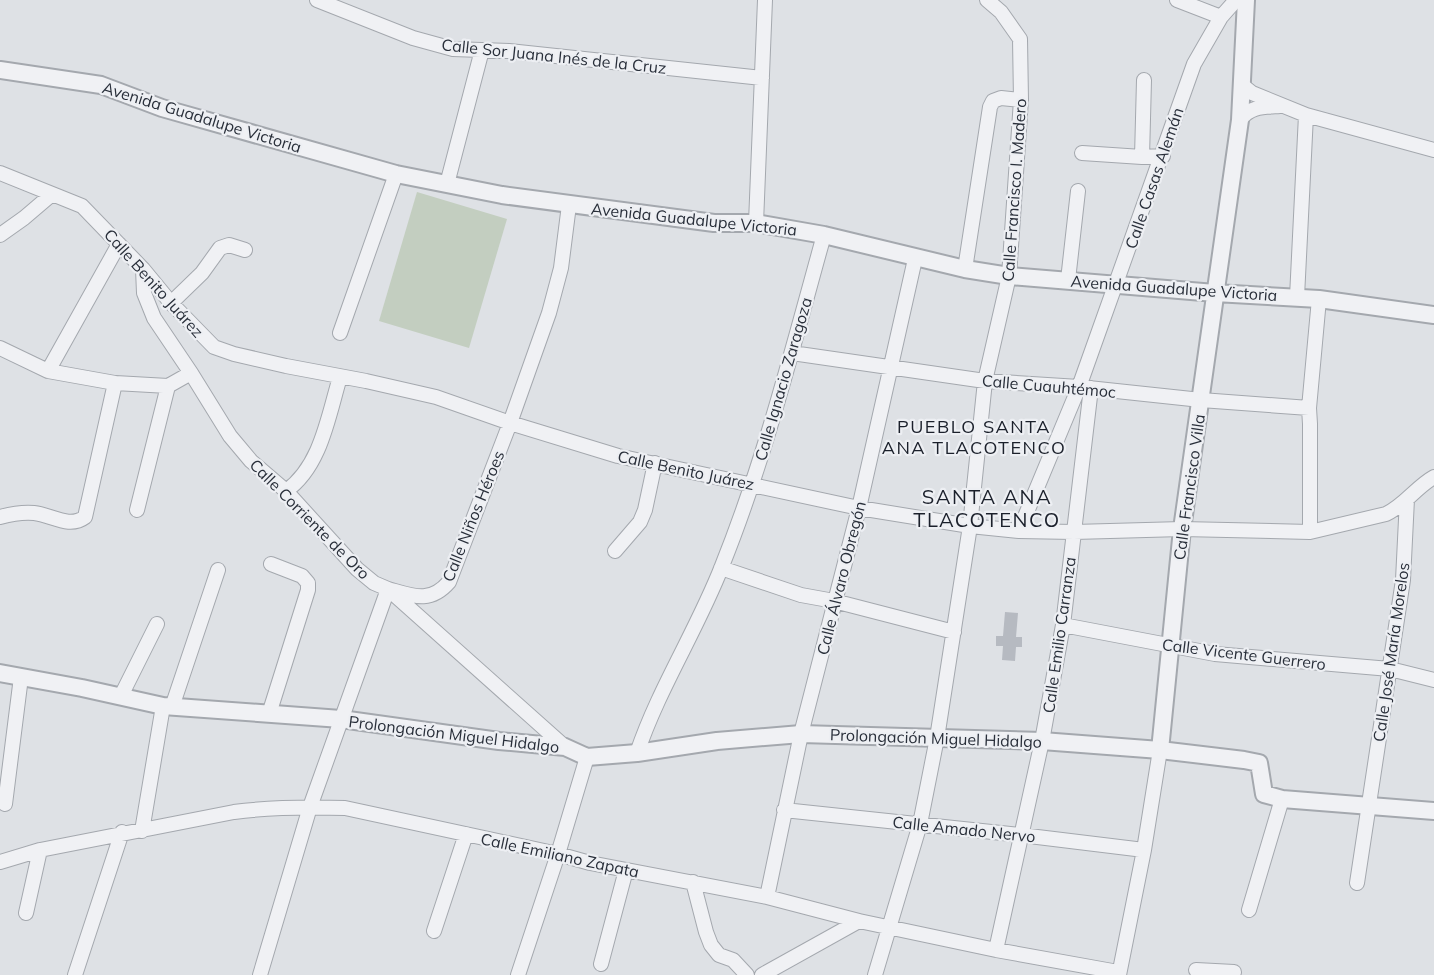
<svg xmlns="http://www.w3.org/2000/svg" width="1434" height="975" viewBox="0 0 1434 975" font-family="Mulish,sans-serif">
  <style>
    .green { fill: #c3cec0 }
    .building { fill: #b6bac1 }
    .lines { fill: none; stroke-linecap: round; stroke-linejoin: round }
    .minor-casing { stroke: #a4a8ae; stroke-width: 16 }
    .tertiary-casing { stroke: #a4a8ae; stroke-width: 20 }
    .minor { stroke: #f0f1f4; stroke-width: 14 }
    .tertiary { stroke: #f0f1f4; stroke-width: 16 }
    .labels { text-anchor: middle; stroke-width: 4.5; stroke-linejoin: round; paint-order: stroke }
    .street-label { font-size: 16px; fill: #292f3a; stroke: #edeff3 }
    .neighbourhood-label { font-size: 18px; letter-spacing: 1.5px; fill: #1b202b; stroke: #edeff3 }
    .quarter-label { font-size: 20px; letter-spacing: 1.5px; fill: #1b202b; stroke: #edeff3 }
  </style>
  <rect width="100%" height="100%" fill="#dee1e5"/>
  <path class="green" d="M 417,192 L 507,219 L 469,348 L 379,321 Z"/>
  <path class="building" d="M 1005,612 L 1018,613 L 1016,637 L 1022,637 L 1022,647 L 1016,647 L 1015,661 L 1002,660 L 1003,646 L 996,646 L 996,636 L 1003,636 Z"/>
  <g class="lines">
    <g class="minor-casing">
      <path id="minor" d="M 317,0 L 413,38 L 453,49 L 509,51 L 762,78
        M 1177,0 L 1221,17
        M 1242,85 L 1252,93 L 1306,115 L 1434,150
        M 1240,120 C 1250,106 1264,107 1280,106
        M 1082,153 L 1142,157 L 1163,156
        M 1142,157 L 1144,80
        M 0,173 L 82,206 L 143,269 L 171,303 L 214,347 L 234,354 L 286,366 L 366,381 L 436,397 L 510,423 L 618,456 L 859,508 L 970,526 L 1019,531 L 1074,532 L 1182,529 L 1310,532 L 1386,514 C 1405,505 1416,487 1434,477
        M 447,184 L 482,50
        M 756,223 L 765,0
        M 0,235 L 24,218 L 51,195
        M 143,269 L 144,293 L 154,318 L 191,373 L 230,436 L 251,461 L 286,491 L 357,569 L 374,583 L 388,589 L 565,747
        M 965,269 L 990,107 L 993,101 L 1001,98 L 1021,100
        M 1068,280 L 1078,191
        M 1297,297 L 1306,115
        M 171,303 L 202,273 L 220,248 L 229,245 L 245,250
        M 340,333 L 396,174
        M 0,348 L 48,371 L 115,383
        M 792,353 L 985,381 L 1079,387 L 1201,400 L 1309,408
        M 48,371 L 119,244
        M 286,491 C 321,466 328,417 340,377
        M 137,510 L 168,386
        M 0,517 C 11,514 23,512 34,513 C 52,515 69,529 85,517 L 115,383 L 168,386 L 191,373
        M 1019,531 L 1079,387 L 1194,64 L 1221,17 L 1236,0
        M 1310,532 L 1310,424 L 1309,408 L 1319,299
        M 615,551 L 640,522 L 645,510 L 655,463
        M 721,568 L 801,595 L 834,601 L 954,632
        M 1063,625 L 1215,654 L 1390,669 L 1434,680
        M 121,696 L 157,624
        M 172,707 L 218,570
        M 269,714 L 308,590 L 308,583 L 302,576 L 271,564
        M 637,753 C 659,688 697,630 722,566 C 765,459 793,346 824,235
        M 5,804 L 21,677
        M 784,810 L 1021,835 L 1144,850
        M 142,831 L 163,706
        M 0,862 L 40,850 L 234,812 C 271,807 307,807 345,808 L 558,854 L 590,863 L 767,897 L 859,921 L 996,950 L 1118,972
        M 693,882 L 706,932 L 711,945 L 719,955 L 733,960 L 747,975
        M 1357,883 L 1403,580 L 1407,499
        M 767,897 L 801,734 L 859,508 L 915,259
        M 1249,910 L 1282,799
        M 26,913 L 40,850
        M 434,931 L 466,834
        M 996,950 L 1042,741 L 1063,625 L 1091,388
        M 601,964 L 626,870
        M 1196,970 L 1234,972
        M 75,975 L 122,832
        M 260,975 L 310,807 L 388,589 C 413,596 430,604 449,582 L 510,423 L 549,313 L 561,268 L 569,205
        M 518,975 L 558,854 L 587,757
        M 762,975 L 859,921
        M 875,975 L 920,824 L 937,738 L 970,526 L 985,381 L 1009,276 L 1021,100 L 1020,39 L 1001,12 L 987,0
        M 1119,975 L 1144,850 L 1160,750"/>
    </g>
    <g class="tertiary-casing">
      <path id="tertiary" d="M 0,70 L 101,85 L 162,108 L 396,174 L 502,195 L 714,223 L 756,223 L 824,235 L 965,269 L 1009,276 L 1215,293 L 1319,299 L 1434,315
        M 0,673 L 82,688 L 163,706 L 341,719 L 499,741 L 565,747 L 587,757 L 637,753 L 717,741 L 801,734 L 1042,741 L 1160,750 L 1244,760 L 1259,763 L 1264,794 L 1282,799 L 1434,811
        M 1160,750 L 1182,529 L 1240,120 L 1246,0"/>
    </g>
    <use href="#minor" class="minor"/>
    <use href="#tertiary" class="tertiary"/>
  </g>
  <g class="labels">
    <g class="street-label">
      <text transform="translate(554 56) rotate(6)" y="6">Calle Sor Juana Inés de la Cruz</text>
      <text transform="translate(202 117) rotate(17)" y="6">Avenida Guadalupe Victoria</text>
      <text transform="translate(1154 178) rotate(-71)" y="6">Calle Casas Alemán</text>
      <text transform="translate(1014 190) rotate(-86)" y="6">Calle Francisco I. Madero</text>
      <text transform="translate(694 219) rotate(6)" y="6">Avenida Guadalupe Victoria</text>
      <text transform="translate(154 283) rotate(48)" y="6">Calle Benito Juárez</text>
      <text transform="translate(1174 288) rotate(4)" y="6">Avenida Guadalupe Victoria</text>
      <text transform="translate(783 379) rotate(-74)" y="6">Calle Ignacio Zaragoza</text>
      <text transform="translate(1049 386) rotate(5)" y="6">Calle Cuauhtémoc</text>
      <text transform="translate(686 470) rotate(12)" y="6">Calle Benito Juárez</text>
      <text transform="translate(1189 487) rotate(-82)" y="6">Calle Francisco Villa</text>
      <text transform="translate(473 516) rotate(-68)" y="6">Calle Niños Héroes</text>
      <text transform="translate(310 519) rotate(45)" y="6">Calle Corriente de Oro</text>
      <text transform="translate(841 578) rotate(-76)" y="6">Calle Álvaro Obregón</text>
      <text transform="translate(1059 635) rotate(-82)" y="6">Calle Emilio Carranza</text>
      <text transform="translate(1391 652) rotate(-82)" y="6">Calle José María Morelos</text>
      <text transform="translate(1244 654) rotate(7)" y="6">Calle Vicente Guerrero</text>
      <text transform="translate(454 734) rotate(7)" y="6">Prolongación Miguel Hidalgo</text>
      <text transform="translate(936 738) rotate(2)" y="6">Prolongación Miguel Hidalgo</text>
      <text transform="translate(964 829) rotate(6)" y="6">Calle Amado Nervo</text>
      <text transform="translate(560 855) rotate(12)" y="6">Calle Emiliano Zapata</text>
    </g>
    <g class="neighbourhood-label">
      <text x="974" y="433">PUEBLO SANTA<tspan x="974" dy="21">ANA TLACOTENCO</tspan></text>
    </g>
    <g class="quarter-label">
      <text x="987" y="504">SANTA ANA<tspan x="987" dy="23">TLACOTENCO</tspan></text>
    </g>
  </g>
</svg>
